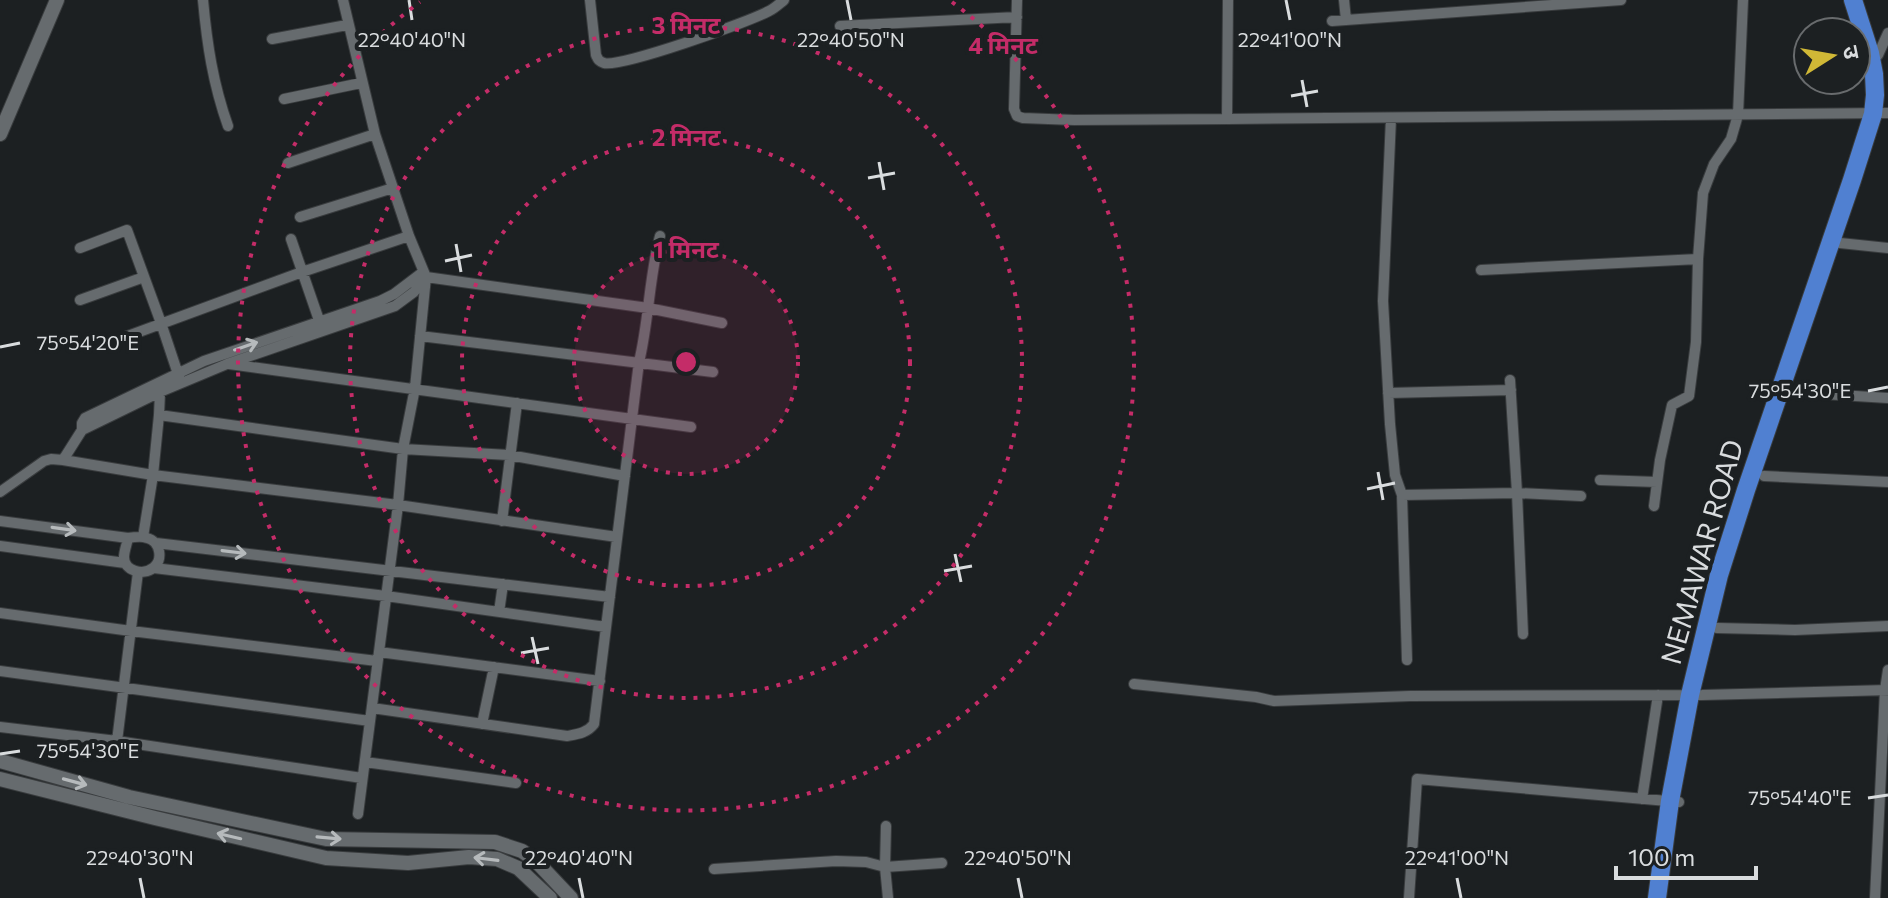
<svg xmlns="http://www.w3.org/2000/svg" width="1888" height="898" viewBox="0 0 1888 898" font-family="Commissioner,'Noto Sans Devanagari',sans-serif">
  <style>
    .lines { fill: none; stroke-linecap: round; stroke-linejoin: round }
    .street-casing { stroke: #393c3e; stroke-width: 12 }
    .secondary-casing { stroke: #393c3e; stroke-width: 16 }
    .highway-casing { stroke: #393c3e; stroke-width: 20 }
    .street { stroke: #666b6e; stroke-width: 10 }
    .secondary { stroke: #666b6e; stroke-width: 14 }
    .highway { stroke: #5080d1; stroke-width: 18 }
    .oneway { stroke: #b6babc }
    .ticks { fill: none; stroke: #d9dcde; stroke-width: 3 }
    .ring { fill: none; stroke: #c42c68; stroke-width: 4; stroke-dasharray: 4 8 }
    .labels { text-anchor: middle; stroke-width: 8; stroke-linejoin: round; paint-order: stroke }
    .street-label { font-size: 28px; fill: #d9dcde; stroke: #1c2022 }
    .ticks-label { font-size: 20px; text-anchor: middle; fill: #d9dcde; stroke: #1c2022; stroke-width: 8; stroke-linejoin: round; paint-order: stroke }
    .centre { fill: #c42c68; stroke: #1c2022; stroke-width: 4 }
    .ring-label { font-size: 24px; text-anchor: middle; font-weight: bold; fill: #c42c68; stroke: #1c2022; stroke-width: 8; stroke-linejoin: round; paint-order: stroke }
  </style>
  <rect width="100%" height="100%" fill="#1c2022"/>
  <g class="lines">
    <g class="street-casing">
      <path id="street" d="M 203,0 C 207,44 213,84 228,126
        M 343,0 L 375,134
        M 590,0 L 596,55 C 598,59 598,61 604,63 C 620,68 749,22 769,11 C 775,8 779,4 784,0
        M 1017,0 L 1014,109 L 1017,116 L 1023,118 L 1074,120 L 1227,119 L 1888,113
        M 1344,0 L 1346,20
        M 1332,21 L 1621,0
        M 840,26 L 1017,17
        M 272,39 L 347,25
        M 1878,55 L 1888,33
        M 284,99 L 361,83
        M 1391,118 L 1383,301 L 1390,424 L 1395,475 L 1402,495 L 1517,493 L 1510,380
        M 1227,119 L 1228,0
        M 288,163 L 375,134 L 409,236 L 426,277 L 415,388 L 403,449 L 398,505 L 358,814
        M 300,217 L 393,188
        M 291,239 L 321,326
        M 1840,243 L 1888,248
        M 80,248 L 127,230 L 161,323 L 179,377
        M 1481,270 L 1698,259
        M 80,300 L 144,277
        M 420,336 L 713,372
        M 117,340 L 302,272 L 409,236
        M 229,364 L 691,427
        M 160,392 L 159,415 L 403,449 L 509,455 L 625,476
        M 1790,392 L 1888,398
        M 1388,393 L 1511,390
        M 159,415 L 153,475 L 398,505 L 617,537
        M 82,430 L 160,392 L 227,364 L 395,306 L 414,292 L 426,277 L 648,308 L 722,323
        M 63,460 L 82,430 L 82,423 L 85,418 L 204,361 L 380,301 L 394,294 L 423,272
        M 1764,476 L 1888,482
        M 1600,480 L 1657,482
        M 0,492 L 44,461 L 51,459 L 63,460 L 153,475 L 143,537
        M 1402,495 L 1407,660
        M 1654,506 L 1660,460 L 1672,405 L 1689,396 L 1696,342 L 1698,259 L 1703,193 L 1714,164 L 1731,139 L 1738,115 L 1743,0
        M 0,521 L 128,538 C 134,537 142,536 147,538 C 160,541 164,560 153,568 C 143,576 124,571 124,557 C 124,551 127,544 128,538
        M 502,521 L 517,403
        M 156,543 L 610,597
        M 0,546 L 125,563
        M 154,568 L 386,596 L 606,627
        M 499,612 L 503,584
        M 0,613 L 131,631 L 377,661
        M 1717,628 L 1795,630 L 1888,626
        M 1523,634 L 1517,493 L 1581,496
        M 379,652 L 600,681
        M 0,671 L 370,721
        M 1134,684 L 1256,697 L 1274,701 L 1410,696 L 1702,695 L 1888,690
        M 372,708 L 567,736 C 578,734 587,733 594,724 L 639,362 C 649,321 649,277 660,236
        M 482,724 L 494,667
        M 0,727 L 117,741 L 362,778
        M 117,741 L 138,572
        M 365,762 L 516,783
        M 1642,799 L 1658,695
        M 886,826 L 885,867 L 888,898
        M 714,869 L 836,861 L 866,862 L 885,867 L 942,863
        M 1409,898 L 1417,779 L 1679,802
        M 1875,898 L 1885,690 L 1888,670"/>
    </g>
    <g class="secondary-casing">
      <path id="secondary" d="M 0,134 L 57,0
        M 0,761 L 129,797 L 326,839 L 495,842 L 522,851 L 536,861 L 571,898
        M 0,779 L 155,818 L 326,858 L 408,863 L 469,857 L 497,859 L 518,868 L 550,898"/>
    </g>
    <g class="highway-casing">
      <path id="highway" d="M 1657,898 L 1670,801 L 1690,695 L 1719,575 L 1746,490 L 1852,180 L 1873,114 L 1875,95 L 1874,74 L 1870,53 L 1853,0"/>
    </g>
    <use href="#street" class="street"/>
    <use href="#secondary" class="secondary"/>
    <use href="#highway" class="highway"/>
  </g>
  <defs><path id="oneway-shaft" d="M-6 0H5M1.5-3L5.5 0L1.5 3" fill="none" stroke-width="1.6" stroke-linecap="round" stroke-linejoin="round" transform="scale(2)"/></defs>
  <g class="oneway">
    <use href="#oneway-shaft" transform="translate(246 346) rotate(-19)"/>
    <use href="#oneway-shaft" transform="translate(64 529) rotate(8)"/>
    <use href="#oneway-shaft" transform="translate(234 552) rotate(7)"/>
    <use href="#oneway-shaft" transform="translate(75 782) rotate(15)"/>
    <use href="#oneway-shaft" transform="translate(229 836) rotate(-167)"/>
    <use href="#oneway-shaft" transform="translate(329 838) rotate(5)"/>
    <use href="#oneway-shaft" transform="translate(486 859) rotate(-173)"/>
  </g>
  <path class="ticks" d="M 409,0 L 412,20M 847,0 L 851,20M 1286,0 L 1290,20M 1302,80 L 1307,107M 1291,96 L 1318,91M 879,162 L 884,190M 868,178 L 895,173M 456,244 L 461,272M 445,261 L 472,255M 0,347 L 20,343M 1868,391 L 1888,387M 1378,472 L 1383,500M 1367,489 L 1395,483M 955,554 L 961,582M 944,571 L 972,566M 532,637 L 538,664M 521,653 L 549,648M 0,754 L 20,751M 1868,798 L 1888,795M 140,878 L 144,898M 579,878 L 583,898M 1018,878 L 1022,898M 1457,878 L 1461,898"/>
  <circle cx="686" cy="362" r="112" fill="#c42c68" fill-opacity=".12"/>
  <g class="ring">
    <circle cx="686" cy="362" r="112"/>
    <circle cx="686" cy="362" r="224"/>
    <circle cx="686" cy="362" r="336"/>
    <path d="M952 2A448 448 0 1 1 420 2"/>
  </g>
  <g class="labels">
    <g class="street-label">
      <text transform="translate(1702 552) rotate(-74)" y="10">NEMAWAR ROAD</text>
    </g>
  </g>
  <g class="ticks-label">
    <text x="412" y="47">22°40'40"N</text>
    <text x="851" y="47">22°40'50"N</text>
    <text x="1290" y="47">22°41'00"N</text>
    <text x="88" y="350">75°54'20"E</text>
    <text x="1800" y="398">75°54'30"E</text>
    <text x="88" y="758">75°54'30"E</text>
    <text x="1800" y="805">75°54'40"E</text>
    <text x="140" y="865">22°40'30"N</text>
    <text x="579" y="865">22°40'40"N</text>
    <text x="1018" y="865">22°40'50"N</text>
    <text x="1457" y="865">22°41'00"N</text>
  </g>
  <circle cx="686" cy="362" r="12" class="centre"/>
  <g class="ring-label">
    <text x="686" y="34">3 मिनट</text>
    <text x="1003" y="54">4 मिनट</text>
    <text x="686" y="146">2 मिनट</text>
    <text x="686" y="258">1 मिनट</text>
  </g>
  <g transform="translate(1832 56) rotate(79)"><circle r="38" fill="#1c2022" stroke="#686b6d" stroke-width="2"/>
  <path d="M0-6L14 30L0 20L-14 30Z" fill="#d0b836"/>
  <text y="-12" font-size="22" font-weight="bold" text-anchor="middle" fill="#d9dcde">उ</text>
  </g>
  <path d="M1616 866v12h140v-12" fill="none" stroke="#d9dcde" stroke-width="4"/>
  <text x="1628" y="866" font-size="24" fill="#d9dcde" stroke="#1c2022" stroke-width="6" paint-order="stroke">100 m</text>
</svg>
